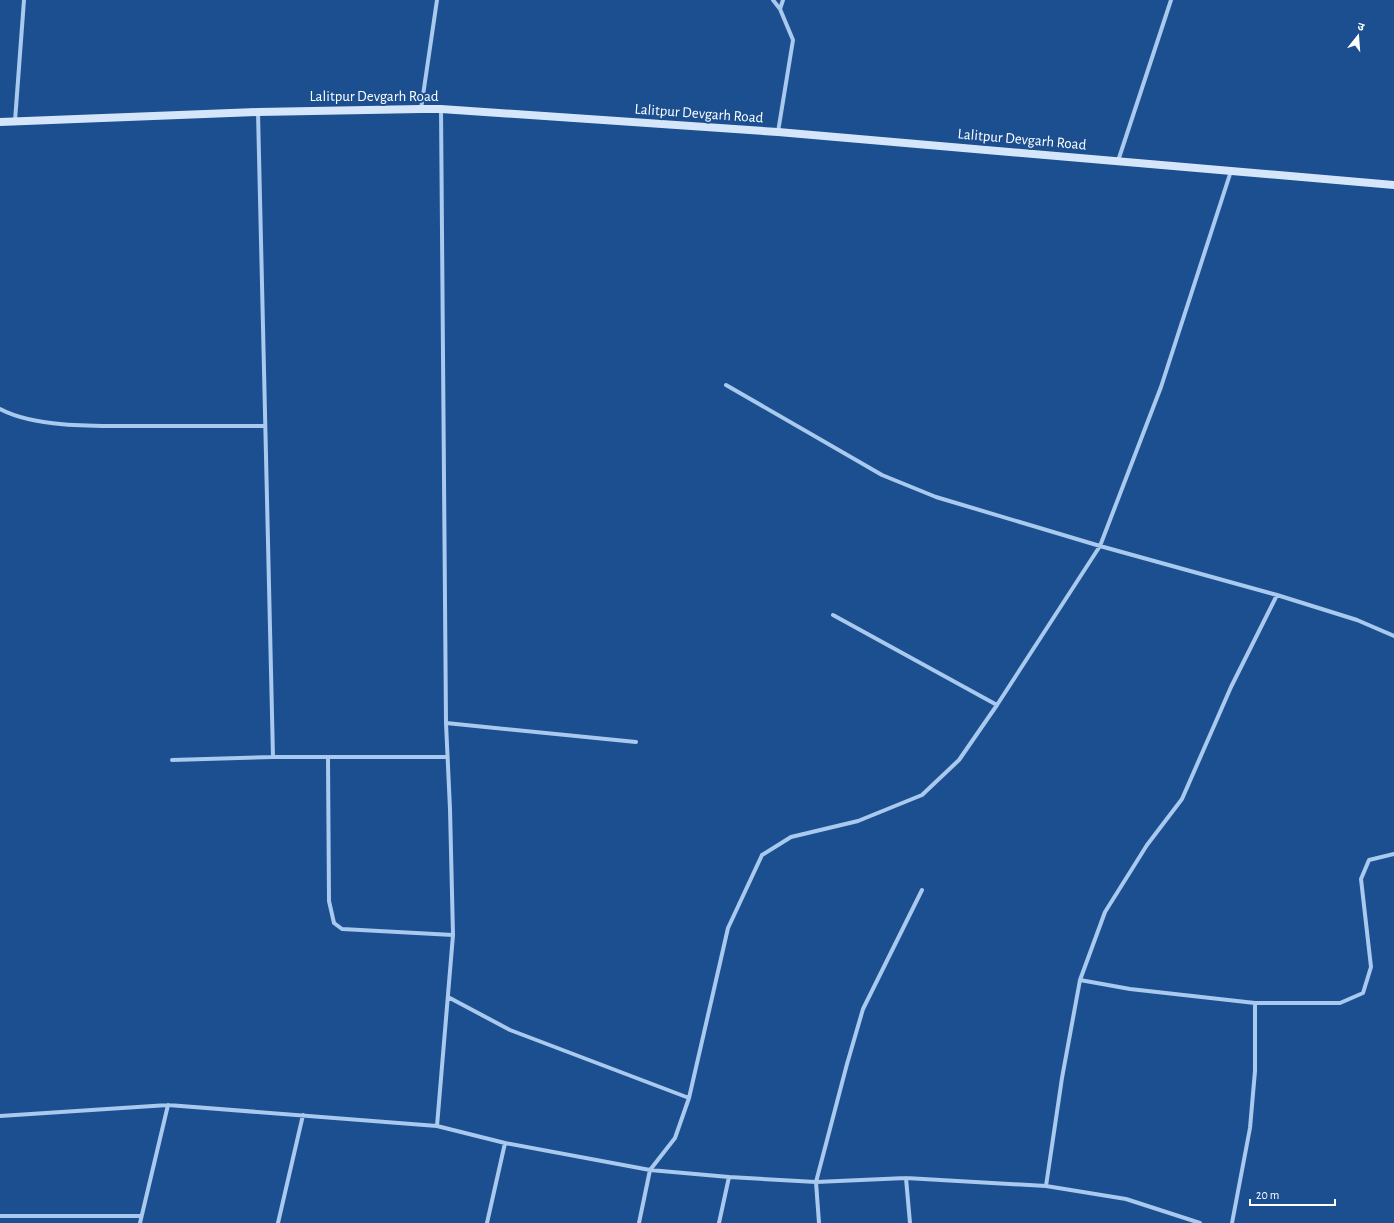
<svg xmlns="http://www.w3.org/2000/svg" width="1394" height="1223" viewBox="0 0 1394 1223" font-family="'Alegreya Sans','Noto Sans Devanagari',sans-serif">
  <style>
    .lines { fill: none; stroke-linecap: round; stroke-linejoin: round }
    .street { stroke: #a9c9ee; stroke-width: 4 }
    .secondary { stroke: #d6e6fa; stroke-width: 8 }
    .labels { text-anchor: middle; stroke-width: 4; stroke-linejoin: round; paint-order: stroke }
    .street-label { font-size: 15px; fill: #fff; stroke: #1b4f8f }
  </style>
  <rect width="100%" height="100%" fill="#1b4f8f"/>
  <g class="lines">
    <path class="street" d="M 773,0 L 780,9 L 793,40 L 778,132
      M 780,9 L 783,0
      M 421,109 L 437,0
      M 258,112 L 273,757
      M 15,121 L 24,0
      M 1118,161 L 1171,0
      M 726,385 L 882,475 L 936,497 L 1100,546 L 1277,595 L 1357,620 L 1394,636
      M 0,409 C 38,429 104,426 146,426 C 186,426 225,426 265,426
      M 833,615 L 997,705
      M 446,723 L 636,742
      M 328,757 L 329,901 L 334,923 L 342,929 L 453,935
      M 172,760 L 273,757 L 447,757
      M 1080,980 L 1130,989 L 1255,1003 L 1340,1003 L 1363,993 L 1371,967 L 1361,879 L 1369,860 L 1394,854
      M 448,997 L 510,1030 L 689,1098
      M 0,1116 L 168,1105 L 437,1126 L 505,1143 L 650,1170 L 729,1177 L 816,1182 L 906,1178 L 1046,1186 L 1126,1199 L 1200,1223
      M 437,1126 L 453,935 L 450,809 L 446,723 L 441,109
      M 906,1178 L 910,1223
      M 1046,1186 L 1062,1078 L 1080,980 L 1105,912 L 1147,845 L 1182,799 L 1231,687 L 1277,595
      M 0,1216 L 141,1216
      M 140,1223 L 168,1105
      M 278,1223 L 303,1115
      M 487,1223 L 505,1143
      M 639,1223 L 650,1170 L 675,1138 L 689,1098 L 728,928 L 762,855 L 791,837 L 858,821 L 922,795 L 959,760 L 997,705 L 1100,546 L 1161,387 L 1231,171
      M 719,1223 L 729,1177
      M 819,1223 L 816,1182 L 847,1064 L 863,1009 L 922,890
      M 1232,1223 L 1250,1128 L 1255,1071 L 1255,1003"/>
    <path class="secondary" d="M 0,122 L 258,112 L 421,109 L 441,109 L 778,132 L 1394,185"/>
  </g>
  <g class="labels">
    <g class="street-label">
      <text x="374" y="101">Lalitpur Devgarh Road</text>
      <text transform="translate(699 113) rotate(4)" y="5">Lalitpur Devgarh Road</text>
      <text transform="translate(1022 139) rotate(5)" y="5">Lalitpur Devgarh Road</text>
    </g>
  </g>
  <g transform="translate(1358 36) rotate(17)" stroke="#1b4f8f" stroke-width="3" paint-order="stroke">
  <path d="M0-3L7 15L0 10L-7 15Z" fill="#ffffff"/>
  <text y="-6" font-size="11" font-weight="bold" text-anchor="middle" fill="#ffffff">उ</text>
  </g>
  <path d="M1250 1199v6h85v-6" fill="none" stroke="#ffffff" stroke-width="2"/>
  <text x="1256" y="1199" font-size="12" fill="#ffffff" stroke="#1b4f8f" stroke-width="3" paint-order="stroke">20 m</text>
</svg>
